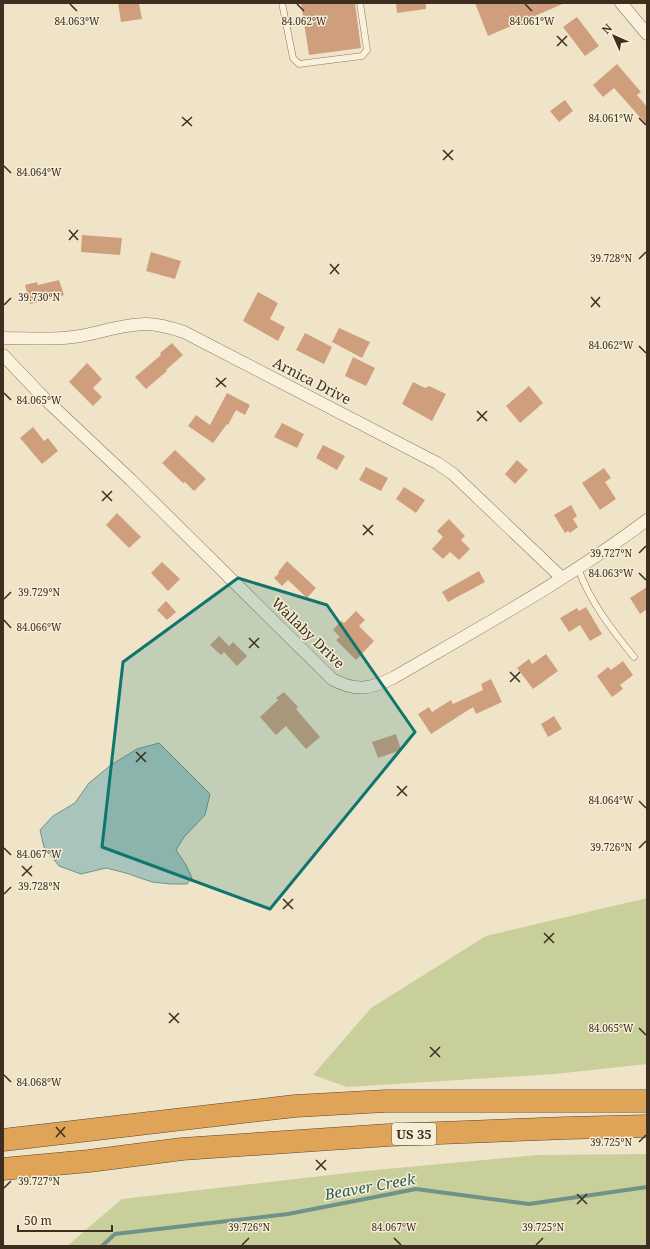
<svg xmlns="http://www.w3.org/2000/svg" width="650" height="1249" viewBox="0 0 650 1249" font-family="'Noto Serif',serif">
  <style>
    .green { fill: #c9cf9b }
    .water { fill: #a9c4bc; stroke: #6f938a }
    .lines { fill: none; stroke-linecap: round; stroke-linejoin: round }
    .stream { stroke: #6f938a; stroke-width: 4 }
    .building { fill: #cf9f7d }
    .lane-casing { stroke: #8d765c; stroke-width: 7 }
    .street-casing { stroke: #8d765c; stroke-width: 13 }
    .highway-casing { stroke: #5b4430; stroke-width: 23 }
    .lane { stroke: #faf1dc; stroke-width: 6 }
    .street { stroke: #faf1dc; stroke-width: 12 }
    .highway { stroke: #e0a458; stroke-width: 22 }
    .marked { fill: #0f766e; fill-opacity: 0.2; stroke: #0f766e; stroke-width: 3; stroke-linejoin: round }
    .ticks { fill: none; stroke: #3d2e20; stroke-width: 1.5 }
    .labels { text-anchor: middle; stroke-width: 3; stroke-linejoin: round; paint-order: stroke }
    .shield { fill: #f7eed8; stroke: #756857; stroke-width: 1 }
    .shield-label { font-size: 13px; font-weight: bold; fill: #3d2e20 }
    .street-label { font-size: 14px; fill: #3d2e20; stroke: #f7eed8 }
    .water-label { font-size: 15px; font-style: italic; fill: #2f5d5a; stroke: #f7eed8 }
    .ticks-label { font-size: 10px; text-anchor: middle; fill: #3d2e20; stroke: #f7eed8; stroke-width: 3; stroke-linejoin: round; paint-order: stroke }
  </style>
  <rect width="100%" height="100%" fill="#f0e4c8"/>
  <path class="green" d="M 647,898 L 647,1064 L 555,1074 L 347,1087 L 313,1075 L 371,1008 L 486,936 Z
    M 647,1154 L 647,1246 L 67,1246 L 122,1199 L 365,1171 L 537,1155 Z"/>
  <path class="water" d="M 159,743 L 210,794 L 205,815 L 184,837 L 176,850 L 186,865 L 192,878 L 187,884 L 171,884 L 152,882 L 126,873 L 106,868 L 81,874 L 59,866 L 44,847 L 40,830 L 53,816 L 75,803 L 89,783 L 111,765 L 137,749 Z"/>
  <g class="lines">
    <path class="stream" d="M 102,1246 L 115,1234 L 288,1214 L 416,1189 L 529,1204 L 647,1187"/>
  </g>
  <path class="building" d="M 118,3 L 139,3 L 142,19 L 121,22 Z
    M 301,3 L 355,3 L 361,48 L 309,55 Z
    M 396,3 L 426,3 L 426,9 L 397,13 Z
    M 475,3 L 565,3 L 488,36 Z
    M 577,17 L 599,46 L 585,56 L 563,27 Z
    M 617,64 L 641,92 L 637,95 L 647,107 L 647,125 L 614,88 L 603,97 L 593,85 Z
    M 565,100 L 573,111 L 559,122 L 550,111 Z
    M 82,235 L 122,238 L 120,255 L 81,252 Z
    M 151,252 L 181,261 L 175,279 L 146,271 Z
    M 59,280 L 64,295 L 30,304 L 25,285 L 37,282 L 38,285 Z
    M 258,292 L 278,303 L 270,319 L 285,327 L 278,341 L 243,321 Z
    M 339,328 L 370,342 L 362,358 L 332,342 Z
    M 305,333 L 332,347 L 324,364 L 296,350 Z
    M 172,343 L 183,355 L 166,370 L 167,371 L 146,389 L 135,377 L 161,355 L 160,353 Z
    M 353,357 L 375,368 L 366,386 L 345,376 Z
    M 87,363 L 102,379 L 93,388 L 102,397 L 93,406 L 69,382 Z
    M 413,382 L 425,388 L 429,386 L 446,394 L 432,421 L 402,404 Z
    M 529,386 L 543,403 L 520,423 L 506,406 Z
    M 227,393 L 250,405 L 245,415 L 236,410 L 228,425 L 227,424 L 213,443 L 188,426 L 196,415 L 210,425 Z
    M 282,423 L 304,434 L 297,448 L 274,437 Z
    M 33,427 L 44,441 L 48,438 L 58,451 L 42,464 L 20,438 Z
    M 323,445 L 345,456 L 337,470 L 316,458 Z
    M 175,450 L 206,479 L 194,491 L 185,482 L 183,483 L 162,463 Z
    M 517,460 L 528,470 L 515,484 L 505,474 Z
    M 366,467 L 388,478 L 381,491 L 359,480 Z
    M 604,468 L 611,478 L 605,482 L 616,499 L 600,510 L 582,483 Z
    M 404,487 L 425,500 L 416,513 L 396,499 Z
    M 571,505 L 577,516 L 573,519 L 578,527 L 570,533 L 568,531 L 565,533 L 554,515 Z
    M 117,513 L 141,537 L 129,548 L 106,525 Z
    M 449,519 L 465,536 L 461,540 L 470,549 L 459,560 L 450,552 L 443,559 L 432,549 L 443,537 L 437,531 Z
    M 287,561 L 316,588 L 307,598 L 288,580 L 282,586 L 274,578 L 279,573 L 278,572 Z
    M 162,562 L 180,579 L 168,591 L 151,573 Z
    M 479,571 L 485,582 L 448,602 L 442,592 Z
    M 647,587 L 647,609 L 640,614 L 630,598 Z
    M 166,601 L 176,612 L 167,620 L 157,610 Z
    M 586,607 L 602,634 L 590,641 L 580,625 L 569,632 L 560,618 L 577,608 L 579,611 Z
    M 356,611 L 365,620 L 359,626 L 374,641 L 356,660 L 336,640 L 340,637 L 333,630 L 341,621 L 344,623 Z
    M 219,636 L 229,646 L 233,642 L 247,656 L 237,666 L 224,652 L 221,655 L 210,645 Z
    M 546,654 L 558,671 L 533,689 L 517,668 L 529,659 L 532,664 Z
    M 623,661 L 633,675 L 620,685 L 623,689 L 612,697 L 597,676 L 608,667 L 611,670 Z
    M 491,679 L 502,702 L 476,714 L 473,707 L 431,734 L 418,714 L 429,707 L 432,712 L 451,700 L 453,704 L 483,690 L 481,684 Z
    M 284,692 L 298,707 L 296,709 L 320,737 L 306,749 L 286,726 L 276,735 L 260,717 L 278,700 L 276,698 Z
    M 554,716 L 562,729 L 548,737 L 541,724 Z
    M 396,734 L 401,750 L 378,758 L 372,742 Z"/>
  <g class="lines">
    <g class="lane-casing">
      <path id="lane" d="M 282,3 L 293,58 L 299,64 L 362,56 L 367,50 L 360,3
        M 578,568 C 590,602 612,630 634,657"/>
    </g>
    <g class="street-casing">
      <path id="street" d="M 621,3 L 647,34
        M 3,338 C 26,338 50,340 73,337 C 98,334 121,324 146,324 C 159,324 172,328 184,332 L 437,463 L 453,474 L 562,578
        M 3,355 L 45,399 L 131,480 L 332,679 C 356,692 370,689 393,678 C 479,628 567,580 647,520"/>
    </g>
    <g class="highway-casing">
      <path id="highway" d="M 3,1140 L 295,1106 L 386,1101 L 647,1101
        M 3,1169 L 89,1161 L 182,1149 L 389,1135 L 567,1128 L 647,1126"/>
    </g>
    <use href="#lane" class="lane"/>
    <use href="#street" class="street"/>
    <use href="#highway" class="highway"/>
  </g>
  <path class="marked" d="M 238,578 L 327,605 L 415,732 L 270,909 L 102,847 L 123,662 Z"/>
  <path class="ticks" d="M 70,4 L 77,11M 297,4 L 304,11M 525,4 L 532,11M 557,36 L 567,46M 557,46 L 567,36M 182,117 L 192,126M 639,118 L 646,125M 182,126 L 192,117M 443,150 L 453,160M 443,160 L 453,150M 4,166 L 11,173M 69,230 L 78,240M 69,240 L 78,230M 639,259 L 646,252M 330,264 L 339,274M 330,274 L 339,264M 591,297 L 600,307M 4,305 L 11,298M 591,307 L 600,297M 639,346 L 646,353M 216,378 L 226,387M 216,387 L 226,378M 4,393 L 11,400M 477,411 L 487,421M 477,421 L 487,411M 102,491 L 112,501M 102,501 L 112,491M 363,525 L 373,535M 363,535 L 373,525M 639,553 L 646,546M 639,573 L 646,580M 4,599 L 11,592M 4,620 L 11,628M 249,638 L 259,648M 249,648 L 259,638M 510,672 L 520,682M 510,682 L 520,672M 136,752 L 146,762M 136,762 L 146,752M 397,786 L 407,796M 397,796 L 407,786M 639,801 L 646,808M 4,848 L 11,855M 639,848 L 646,841M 22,866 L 32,876M 22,876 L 32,866M 4,894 L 11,887M 283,899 L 293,909M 283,909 L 293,899M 544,933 L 554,943M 544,943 L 554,933M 169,1013 L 179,1023M 169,1023 L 179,1013M 639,1028 L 646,1035M 430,1047 L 440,1057M 430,1057 L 440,1047M 4,1075 L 11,1082M 56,1127 L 65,1137M 56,1137 L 65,1127M 639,1142 L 646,1135M 316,1160 L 326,1170M 316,1170 L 326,1160M 4,1188 L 11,1181M 577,1194 L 587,1204M 577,1204 L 587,1194M 394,1238 L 401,1245M 242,1245 L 249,1238M 536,1245 L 543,1238"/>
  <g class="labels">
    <rect class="shield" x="392" y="1123" width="44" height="22" rx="3"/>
    <g class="shield-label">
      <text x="414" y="1139">US 35</text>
    </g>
    <g class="street-label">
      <text transform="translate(312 381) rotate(27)" y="5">Arnica Drive</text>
      <text transform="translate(308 633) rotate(44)" y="5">Wallaby Drive</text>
    </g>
    <g class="water-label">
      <text transform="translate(370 1187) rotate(-10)" y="5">Beaver Creek</text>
    </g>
  </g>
  <g class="ticks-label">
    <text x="77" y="25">84.063°W</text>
    <text x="304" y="25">84.062°W</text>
    <text x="532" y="25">84.061°W</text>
    <text x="611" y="122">84.061°W</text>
    <text x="39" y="176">84.064°W</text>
    <text x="611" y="262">39.728°N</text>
    <text x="39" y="301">39.730°N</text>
    <text x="611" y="349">84.062°W</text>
    <text x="39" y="404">84.065°W</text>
    <text x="611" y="557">39.727°N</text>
    <text x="611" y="577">84.063°W</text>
    <text x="39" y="596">39.729°N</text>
    <text x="39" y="631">84.066°W</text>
    <text x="611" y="804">84.064°W</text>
    <text x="611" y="851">39.726°N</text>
    <text x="39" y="858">84.067°W</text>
    <text x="39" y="890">39.728°N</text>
    <text x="611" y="1032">84.065°W</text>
    <text x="39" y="1086">84.068°W</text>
    <text x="611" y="1146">39.725°N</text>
    <text x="39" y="1185">39.727°N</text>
    <text x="249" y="1231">39.726°N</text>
    <text x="394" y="1231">84.067°W</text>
    <text x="543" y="1231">39.725°N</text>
  </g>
  <rect width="650" height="1249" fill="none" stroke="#3d2e20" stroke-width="8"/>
  <g transform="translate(614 36) rotate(315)" stroke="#f7eed8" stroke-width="3" paint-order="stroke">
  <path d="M0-3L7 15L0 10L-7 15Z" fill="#3d2e20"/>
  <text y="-6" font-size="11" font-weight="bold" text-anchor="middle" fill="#3d2e20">N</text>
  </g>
  <path d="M18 1225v6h94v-6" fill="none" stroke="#3d2e20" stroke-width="2"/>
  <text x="24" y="1225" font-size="12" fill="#3d2e20" stroke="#f7eed8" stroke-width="3" paint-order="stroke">50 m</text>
</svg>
